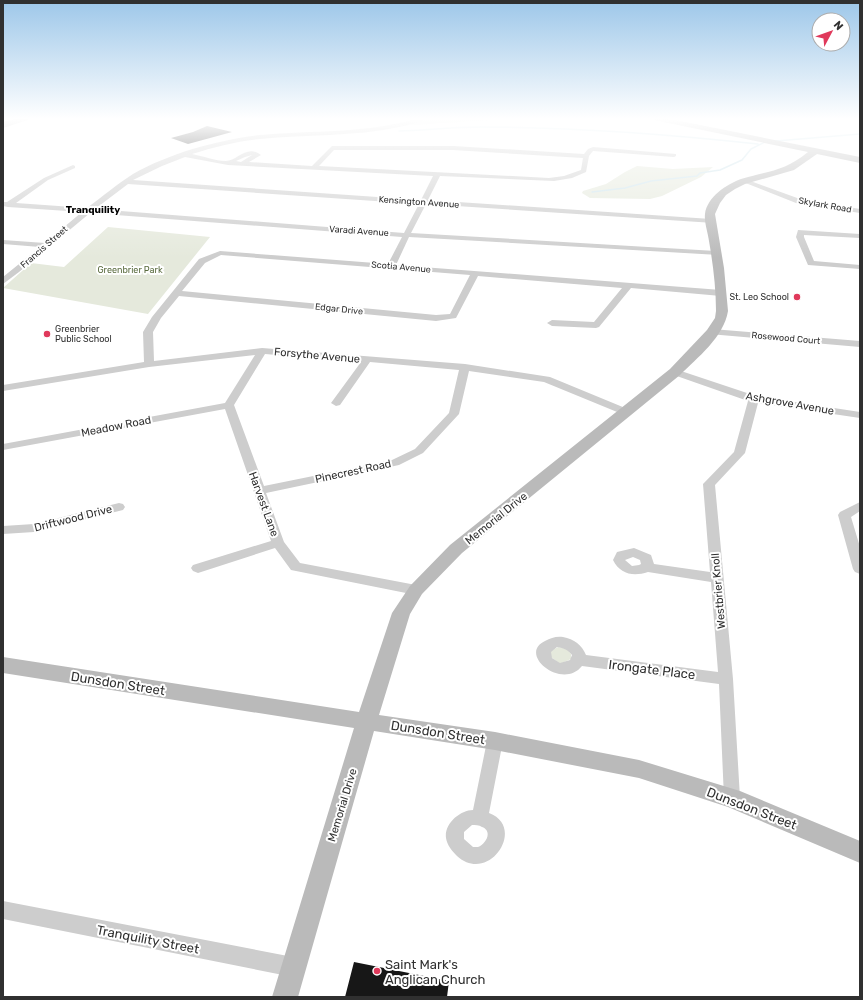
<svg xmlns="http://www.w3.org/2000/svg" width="863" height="1000" viewBox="0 0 863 1000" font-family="Rubik,sans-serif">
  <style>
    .green { fill: #e5e9dc }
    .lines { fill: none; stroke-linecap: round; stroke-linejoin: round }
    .stream { stroke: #cce3eb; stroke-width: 1.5 }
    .building { fill: #171717 }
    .minor { fill: #cdcdcd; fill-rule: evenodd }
    .secondary { fill: #bababa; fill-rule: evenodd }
    .primary { fill: #a8a8a8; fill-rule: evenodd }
    .poi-dot { fill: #e0395b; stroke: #fff; stroke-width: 1.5 }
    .labels { text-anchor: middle; stroke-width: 4; stroke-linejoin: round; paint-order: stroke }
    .far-street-label { font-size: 9px; fill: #303030; stroke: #fff }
    .far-park-label { font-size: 9px; fill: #596b3e; stroke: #fff }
    .far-poi-label { font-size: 9px; fill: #303030; stroke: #fff; text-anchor: end }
    .far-neighbourhood-label { font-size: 10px; font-weight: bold; fill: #000; stroke: #fff }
    .street-label { font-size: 11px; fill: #303030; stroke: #fff }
    .near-street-label { font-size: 13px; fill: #303030; stroke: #fff }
    .near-poi-label { font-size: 13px; fill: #303030; stroke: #fff; text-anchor: start }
  </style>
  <rect width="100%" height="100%" fill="#fff"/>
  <path class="green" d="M 430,118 L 489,118 L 492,120 L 412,125 Z
    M 637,166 L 673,169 L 713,167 L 701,177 L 662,196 L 650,199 L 590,198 L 582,193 L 583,191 L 606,184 L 625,172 Z
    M 108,227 L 210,237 L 148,314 L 3,288 L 31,263 L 64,267 Z
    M 558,647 L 567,649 L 571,654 L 571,659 L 562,663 L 559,663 L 551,657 L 551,651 Z"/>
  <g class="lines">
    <path class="stream" d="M 399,131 C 426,130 454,127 481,127 C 574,127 666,134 758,144
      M 776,141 L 860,134
      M 592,192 L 625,188 L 651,181 L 697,176 L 700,173 L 720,170 L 742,160 L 751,149 L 765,142"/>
  </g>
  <path class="building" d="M 207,126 L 232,132 L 188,144 L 171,138 L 193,132 Z
    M 354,962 L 449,981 L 447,997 L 345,997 Z"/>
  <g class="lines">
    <path class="minor" d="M 419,118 L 428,118 C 421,123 408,125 399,127 C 353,137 306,134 260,139 C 237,141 214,147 192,154 C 203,156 215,161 226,161 C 237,161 247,144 261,155 L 249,162 L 312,166 L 332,146 L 453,146 L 584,154 L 588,149 L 593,147 L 676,154 L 676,156 L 674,157 L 593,151 L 589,156 L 586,172 L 572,178 L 554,181 L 440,176 L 428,200 L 711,219 L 715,221 L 714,223 L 426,204 L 411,233 L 716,251 L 720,253 L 719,255 L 409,237 L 396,265 L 721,290 L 725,293 L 721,296 L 631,288 L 599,327 L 596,328 L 552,326 L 547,323 L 552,320 L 594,322 L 622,288 L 478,276 L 456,318 L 436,321 L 179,296 L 161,318 L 153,332 L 154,361 L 262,348 L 465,364 L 550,377 L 630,410 L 631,412 L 630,414 L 622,414 L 544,382 L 469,371 L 459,414 L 423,453 L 399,465 L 266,493 L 284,542 L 300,563 L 416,585 L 421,587 L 423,590 L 421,593 L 416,595 L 291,570 L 275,548 L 198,573 L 193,571 L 191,568 L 193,565 L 271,541 L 225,409 L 3,450 L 3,444 L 225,403 L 255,355 L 149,367 L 3,391 L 3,385 L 144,362 L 143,332 L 152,317 L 199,259 L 220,251 L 388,264 L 402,237 L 90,213 L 19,272 L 3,284 L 3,277 L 40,247 L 3,244 L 3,240 L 45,243 L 82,212 L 8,207 L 3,206 L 3,202 L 7,202 L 44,178 L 73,165 L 75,166 L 75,168 L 48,180 L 16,203 L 87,208 C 102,197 117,184 133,174 C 170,153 218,140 260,135 C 313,130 367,134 419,118 ZM 334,150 L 453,150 L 583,158 L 581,170 L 564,176 L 549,178 L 319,166 ZM 252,155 L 241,162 L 236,161 L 245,157 ZM 185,157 L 228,165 L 433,176 L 421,200 L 133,180 L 162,166 ZM 128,184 L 419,204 L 404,233 L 95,209 ZM 221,255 L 470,275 L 450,314 L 436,315 L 182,291 L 205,263 ZM 265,354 L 361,362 L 331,403 L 336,406 L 340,405 L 370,362 L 459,370 L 449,413 L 415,449 L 392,460 L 264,486 L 234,405 Z
      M 745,179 L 800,199 L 860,209 L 860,213 L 796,203 L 743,182 L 742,181 Z
      M 798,230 L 860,234 L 860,238 L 804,235 L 804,237 L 814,261 L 860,265 L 860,269 L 808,265 L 796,237 Z
      M 712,329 L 860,341 L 860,347 L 709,334 L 707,332 Z
      M 675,369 L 756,396 L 860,412 L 860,418 L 758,403 L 745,453 L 715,485 L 733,679 L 740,798 L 738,803 L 732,805 L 726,803 L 724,798 L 719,684 L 582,666 C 562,691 517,654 545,641 C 551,638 556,636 563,637 C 574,639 582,645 586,655 L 718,672 L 711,582 L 648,572 C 633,577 620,574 613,560 L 617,552 L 634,548 L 651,555 L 654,564 L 710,572 L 703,484 L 734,452 L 748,401 L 671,374 L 670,372 L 671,370 ZM 633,557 L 640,560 L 641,564 L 639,565 L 632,566 L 625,560 ZM 557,647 C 564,648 568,650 572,655 L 570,660 L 560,663 L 552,658 L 551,652 Z
      M 860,502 L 860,511 L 851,517 L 860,547 L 860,574 L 855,572 L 853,569 L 838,515 L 840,512 Z
      M 119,503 L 123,504 L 125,507 L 123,510 L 34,532 L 3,534 L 3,526 L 34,524 Z
      M 495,734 L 501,736 L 503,741 L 489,813 C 527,827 489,885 457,856 C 452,851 447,845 446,838 C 444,824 460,810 473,810 L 487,741 L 489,736 ZM 472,825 C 475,825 479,825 482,827 C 493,831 486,844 478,847 L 473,847 L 464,839 L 464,832 Z
      M 3,901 L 293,957 L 300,960 L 303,967 L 300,974 L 293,977 L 3,919 Z"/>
    <path class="secondary" d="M 650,118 L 665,118 L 860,157 L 860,163 L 817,154 L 794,170 L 745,184 L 735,189 L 726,195 L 720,203 L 715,214 L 724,268 L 728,311 C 724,337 697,358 680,375 L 462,553 L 422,594 L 410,614 L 379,715 L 495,732 L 639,760 L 740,791 L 860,841 L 860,863 L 728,807 L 639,778 L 495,750 L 374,731 L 298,997 L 272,997 L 354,728 L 3,673 L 3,657 L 359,712 L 392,613 L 410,586 L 450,545 L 670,369 L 707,330 L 715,318 L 716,311 C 716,288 713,264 709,241 C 708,233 704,222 705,214 C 707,197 727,184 741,179 C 769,171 785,171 808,152 L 654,120 Z"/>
    <path class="primary" d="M 16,118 L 29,118 L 28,120 L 3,128 L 3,122 Z"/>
  </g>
  <linearGradient id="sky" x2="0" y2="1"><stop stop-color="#9dc7e9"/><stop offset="0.46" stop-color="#fff"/><stop offset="1" stop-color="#fff" stop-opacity="0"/></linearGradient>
  <rect width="863" height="258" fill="url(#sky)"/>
  <g class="poi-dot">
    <circle cx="797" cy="297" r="4"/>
    <circle cx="47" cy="334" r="4"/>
    <circle cx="377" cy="971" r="4"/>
  </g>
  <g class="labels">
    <g class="far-street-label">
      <text transform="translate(419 202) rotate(4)" y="3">Kensington Avenue</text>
      <text transform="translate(825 205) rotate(10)" y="3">Skylark Road</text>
      <text transform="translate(359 231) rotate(4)" y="3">Varadi Avenue</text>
      <text transform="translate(44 247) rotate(-41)" y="3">Francis Street</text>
      <text transform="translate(401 267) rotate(5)" y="3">Scotia Avenue</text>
      <text transform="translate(339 309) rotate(6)" y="3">Edgar Drive</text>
      <text transform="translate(786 338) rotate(5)" y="3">Rosewood Court</text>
    </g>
    <g class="far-park-label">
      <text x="130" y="273">Greenbrier Park</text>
    </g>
    <g class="far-poi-label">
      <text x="789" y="300">St. Leo School</text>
      <text x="55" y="332" text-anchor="start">Greenbrier<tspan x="55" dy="10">Public School</tspan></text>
    </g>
    <g class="far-neighbourhood-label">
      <text x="93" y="213">Tranquility</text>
    </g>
    <g class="street-label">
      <text transform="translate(317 355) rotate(5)" y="4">Forsythe Avenue</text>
      <text transform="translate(790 403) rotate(10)" y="4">Ashgrove Avenue</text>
      <text transform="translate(116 426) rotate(-11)" y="4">Meadow Road</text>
      <text transform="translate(353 471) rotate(-12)" y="4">Pinecrest Road</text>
      <text transform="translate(264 504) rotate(70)" y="4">Harvest Lane</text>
      <text transform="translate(73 518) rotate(-14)" y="4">Driftwood Drive</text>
      <text transform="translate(496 518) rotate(-39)" y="4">Memorial Drive</text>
      <text transform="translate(718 591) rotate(-95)" y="4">Westbrier Knoll</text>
      <text transform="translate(342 805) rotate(-73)" y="4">Memorial Drive</text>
    </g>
    <g class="near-street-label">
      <text transform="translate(652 669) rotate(7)" y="5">Irongate Place</text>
      <text transform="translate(118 683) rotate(9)" y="5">Dunsdon Street</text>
      <text transform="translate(438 732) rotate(9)" y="5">Dunsdon Street</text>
      <text transform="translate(752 808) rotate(21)" y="5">Dunsdon Street</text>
      <text transform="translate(148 939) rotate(11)" y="5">Tranquility Street</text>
    </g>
    <g class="near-poi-label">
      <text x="385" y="969">Saint Mark's<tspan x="385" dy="15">Anglican Church</tspan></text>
    </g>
  </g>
  <rect width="863" height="1000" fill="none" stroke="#303030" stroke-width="8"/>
  <g transform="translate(831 32) rotate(49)"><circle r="19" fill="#ffffff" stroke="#acacac"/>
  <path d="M0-3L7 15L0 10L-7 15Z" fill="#e0395b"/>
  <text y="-6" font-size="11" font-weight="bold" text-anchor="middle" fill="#303030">N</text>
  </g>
</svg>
